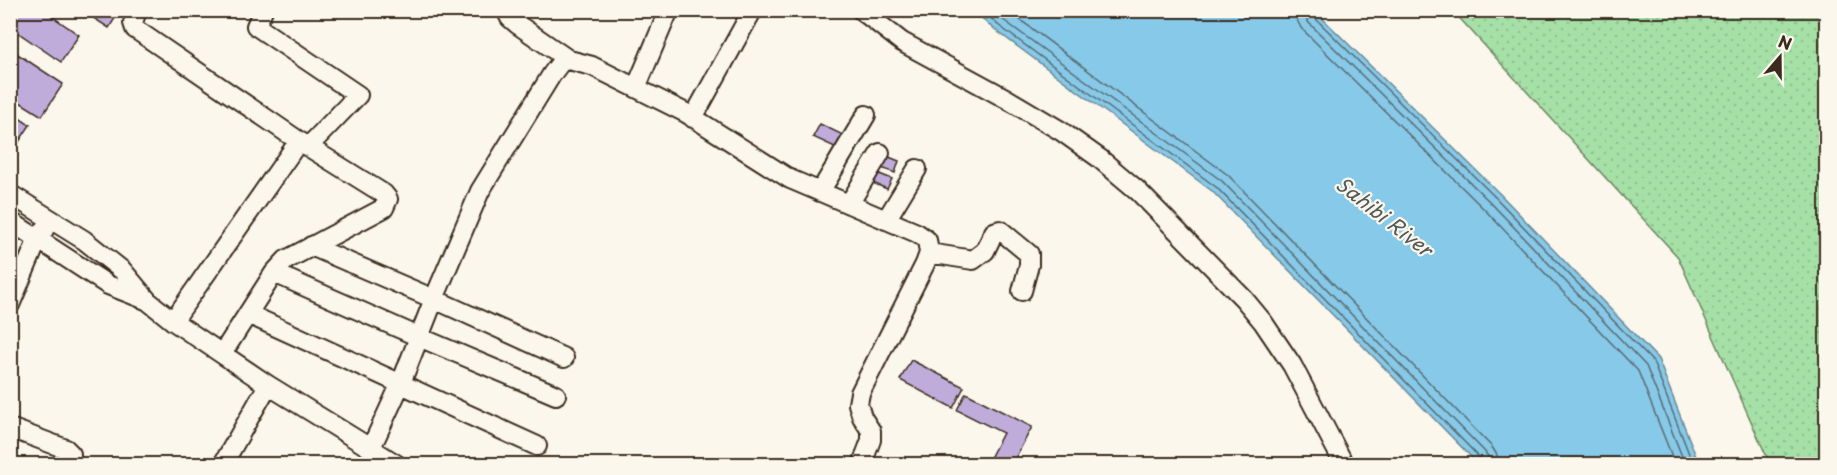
<svg xmlns="http://www.w3.org/2000/svg" width="1837" height="475" viewBox="0 0 1837 475" font-family="'Playpen Sans',sans-serif">
  <style>
    .grass { fill: url(#grass-dots); stroke: #708662; stroke-width: 1.5 }
    .water { fill: #87c9e8; stroke: #698997; stroke-width: 1.5 }
    .lines { fill: none; stroke-linecap: round; stroke-linejoin: round }
    .shore { stroke: #596a6f; stroke-width: 1.5 }
    .building { fill: #c0acdb; stroke: #3b2a1e; stroke-width: 1.5 }
    .minor-casing { stroke: #3b2a1e; stroke-width: 22 }
    .minor { stroke: #fbf7ec; stroke-width: 18 }
    .labels { text-anchor: middle; stroke-width: 4.5; stroke-linejoin: round; paint-order: stroke }
    .water-label { font-size: 20px; font-style: italic; fill: #525a5b; stroke: #fbf7ec }
  </style>
  <defs>
    <pattern id="grass-dots" width="8" height="8" patternUnits="userSpaceOnUse" patternTransform="scale(1.5)"><rect width="8" height="8" fill="#a5e1a7"/><path d="M2 2h.1M6 6h.1" fill="none" stroke="#8fc18f" stroke-width="1.8" stroke-linecap="round"/></pattern>
  </defs>
  <rect width="100%" height="100%" fill="#fbf7ec"/>
  <filter id="ink" filterUnits="userSpaceOnUse"><feTurbulence type="fractalNoise" baseFrequency=".0167" numOctaves="2"/><feDisplacementMap in="SourceGraphic" scale="12" xChannelSelector="R" yChannelSelector="G"/><feConvolveMatrix kernelMatrix="1 2 1 2 8 2 1 2 1" color-interpolation-filters="sRGB"/></filter>
  <g filter="url(#ink)">
    <path class="grass" d="M 1453,11 L 1826,11 L 1826,464 L 1770,464 L 1678,257 Z"/>
    <path class="water" d="M 974,11 L 1315,11 L 1501,195 L 1658,359 L 1699,464 L 1478,464 L 1212,191 L 994,29 Z"/>
    <g class="lines">
      <path class="shore" d="M 983,10 L 998,25 L 1216,187 L 1480,458 L 1482,464
        M 994,10 L 1002,19 L 1222,181 L 1485,452 L 1489,458 L 1489,464
        M 1007,10 L 1228,175 L 1492,447 L 1497,455 L 1498,464
        M 1295,10 L 1297,20 L 1301,28 L 1485,210 L 1638,371 L 1675,464
        M 1304,10 L 1305,17 L 1309,23 L 1492,204 L 1646,366 L 1685,464
        M 1312,10 L 1314,17 L 1497,199 L 1653,362 L 1693,464"/>
    </g>
    <path class="building" d="M 10,10 L 43,10 L 79,35 L 61,62 L 10,27 Z
      M 81,10 L 120,10 L 109,28 Z
      M 10,49 L 63,84 L 42,116 L 10,96 Z
      M 10,112 L 30,125 L 13,151 L 10,149 Z
      M 820,124 L 843,135 L 837,148 L 813,137 Z
      M 884,155 L 899,161 L 895,173 L 879,167 Z
      M 877,173 L 892,179 L 887,189 L 873,183 Z
      M 911,360 L 964,387 L 953,408 L 900,380 Z
      M 966,393 L 1032,427 L 1012,464 L 996,464 L 997,462 L 990,458 L 1003,433 L 957,410 Z"/>
    <g class="lines">
      <g class="minor-casing">
        <path id="minor" d="M 137,10 L 133,23 L 135,29 L 299,141
          M 263,10 L 256,26 L 358,95 L 308,147
          M 506,10 L 510,18 L 517,24 L 569,60
          M 861,10 L 902,42 L 1007,99 L 1061,131 L 1099,158 L 1137,190 L 1244,299 L 1263,322 L 1292,365 L 1344,464
          M 636,88 L 669,10
          M 693,118 L 751,13
          M 820,192 L 866,115
          M 10,194 L 84,240 L 123,271 L 148,301 L 173,321 L 268,385 L 396,464
          M 849,204 L 880,153
          M 886,220 L 917,169
          M 10,221 L 108,285 L 146,300
          M 311,246 L 434,299 L 564,358
          M 929,253 L 973,260 L 985,251 L 994,232 L 1000,230 L 1029,254 L 1029,265 L 1022,291
          M 274,273 L 419,337 L 556,395
          M 10,305 L 38,239 L 44,230
          M 248,314 L 537,446
          M 173,321 L 299,141 L 384,194 L 388,199 L 384,208 L 286,260 L 274,273 L 222,354
          M 10,428 L 66,449 L 71,454 L 71,464
          M 371,448 L 401,383 L 434,299 L 480,191 L 552,74 L 561,62 L 569,60 L 592,66 L 686,113 L 790,179 L 917,233 L 927,240 L 929,253 L 925,264 L 860,393 L 858,404 L 862,417 L 871,431 L 871,440 L 862,464
          M 223,464 L 268,385"/>
      </g>
      <use href="#minor" class="minor"/>
    </g>
  </g>
  <g class="labels">
    <g class="water-label">
      <text transform="translate(1384 217) rotate(38)" y="7">Sahibi River</text>
    </g>
  </g>
  <rect width="1837" height="475" fill="none" stroke="#fbf7ec" stroke-width="36"/>
  <rect x="18" y="18" width="1801" height="439" fill="none" stroke="#3b2a1e" stroke-width="2" filter="url(#ink)"/>
  <g transform="translate(1780 57) rotate(20)" stroke="#fbf7ec" stroke-width="4.5" paint-order="stroke">
  <path d="M0-4.5L10 22L0 15L-10 22Z" fill="#3b2a1e"/>
  <text y="-9" font-size="16" font-weight="bold" text-anchor="middle" fill="#3b2a1e">N</text>
  </g>
</svg>
